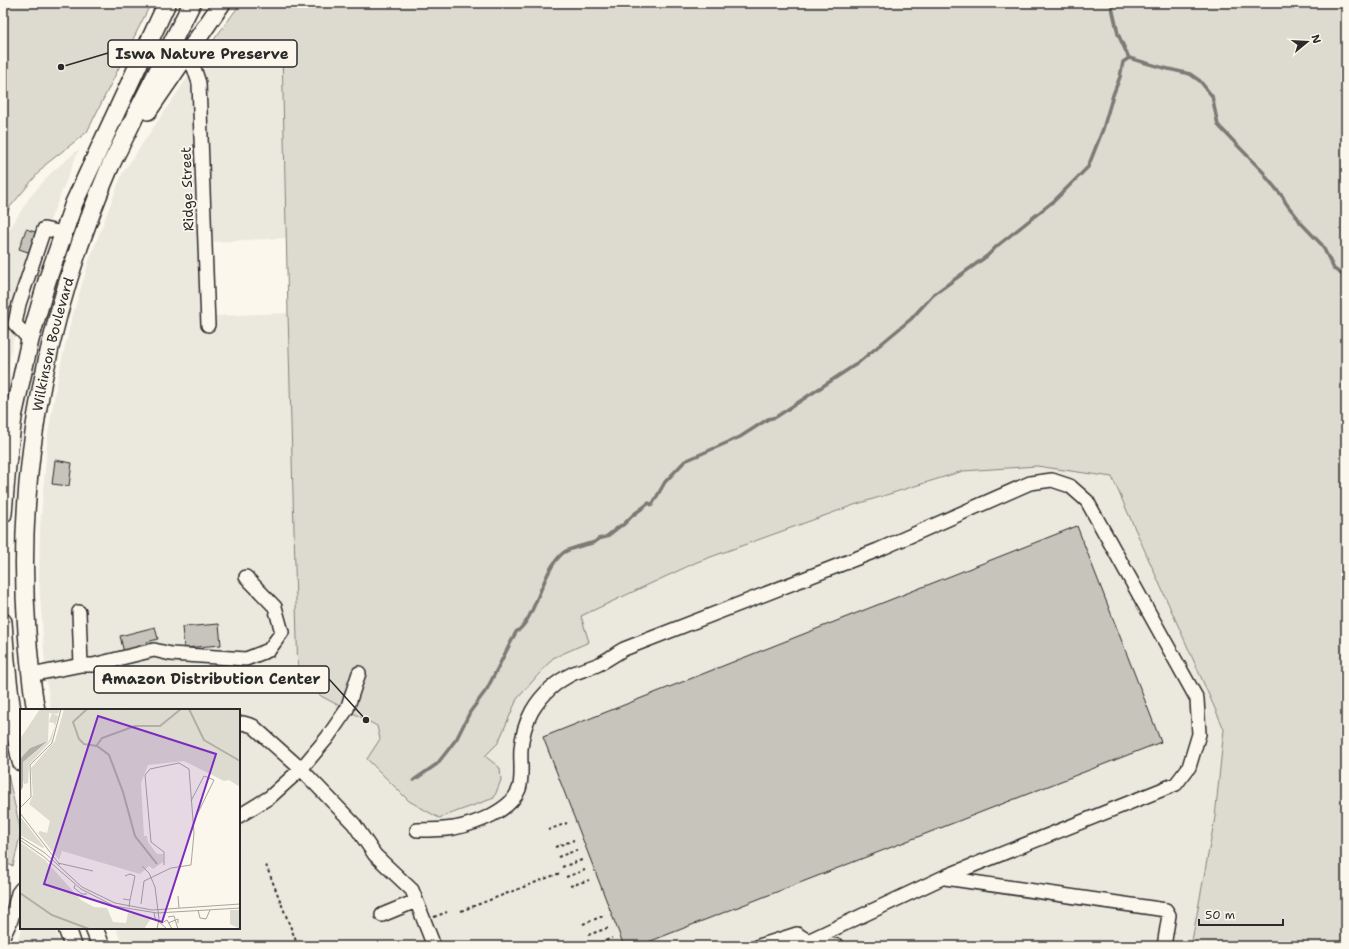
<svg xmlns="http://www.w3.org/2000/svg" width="1349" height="949" viewBox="0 0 1349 949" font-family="'Shantell Sans',sans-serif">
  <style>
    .built { fill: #ebe8de }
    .green { fill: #dddad0; stroke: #84827e }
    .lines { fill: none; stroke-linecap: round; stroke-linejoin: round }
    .stream { stroke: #7b7a75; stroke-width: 3.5 }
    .building { fill: #c7c4bc; stroke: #2b2b2b }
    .minor-casing { stroke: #2b2b2b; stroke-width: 16 }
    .major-casing { stroke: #2b2b2b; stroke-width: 20 }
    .path { stroke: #2b2b2b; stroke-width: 2; stroke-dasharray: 3 3; stroke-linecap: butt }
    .minor { stroke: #fbf7ec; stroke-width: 13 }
    .major { stroke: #fbf7ec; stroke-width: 17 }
    .labels { text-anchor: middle; stroke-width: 3.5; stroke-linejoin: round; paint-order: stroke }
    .street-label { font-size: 14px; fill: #2b2b2b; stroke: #fbf7ec }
    .inset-river { fill: none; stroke: #b1afa7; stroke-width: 2 }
    .inset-road { fill: none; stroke: #a8a59f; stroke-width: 1 }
    .view { fill: #7b2cbf; fill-opacity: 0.15; stroke: #7b2cbf; stroke-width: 2 }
    .inset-edge { fill: none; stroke: #2b2b2b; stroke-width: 2 }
    .leader { fill: none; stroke: #2b2b2b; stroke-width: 1.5 }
    .callout-dot { fill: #2b2b2b; stroke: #fbf7ec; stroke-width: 1.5 }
    .callout { fill: #fbf7ec; stroke: #2b2b2b; stroke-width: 1.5 }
    .callout-label { font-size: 15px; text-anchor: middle; font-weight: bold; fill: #2b2b2b }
  </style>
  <rect width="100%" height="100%" fill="#fbf7ec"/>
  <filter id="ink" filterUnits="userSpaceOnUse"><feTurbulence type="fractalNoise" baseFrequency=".025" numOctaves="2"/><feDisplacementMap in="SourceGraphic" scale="8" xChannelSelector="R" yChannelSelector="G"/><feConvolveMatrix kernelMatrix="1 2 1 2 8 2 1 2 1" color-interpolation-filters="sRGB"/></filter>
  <g filter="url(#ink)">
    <path class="built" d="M 282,49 L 286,238 L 211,242 L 214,316 L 288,313 L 298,675 L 358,717 L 426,749 L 1049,175 L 1346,946 L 123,946 L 116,928 L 239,928 L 239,710 L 51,710 L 46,679 L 39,581 L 40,528 L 48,434 L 57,381 L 71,321 L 89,261 L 122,174 L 204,53 Z
      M 79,149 L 40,245 L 14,336 L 3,396 L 3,242 L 11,227 L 29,198 L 51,173 Z
      M 22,928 L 54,928 L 61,946 L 15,946 Z"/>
    <path class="green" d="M 3,3 L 151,3 L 87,132 L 45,165 L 10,207 L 3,222 Z
      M 241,3 L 1346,3 L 1346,946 L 1191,946 L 1215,817 L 1224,729 L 1112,477 L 1037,466 L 963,471 L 854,505 L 697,562 L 581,616 L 589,642 L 553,658 L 517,699 L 498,743 L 485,756 L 500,768 L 501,780 L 494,798 L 439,818 L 409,801 L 367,759 L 380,739 L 377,726 L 321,696 L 298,675 L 288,313 L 282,49 L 204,53 Z
      M 3,753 L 21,832 L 13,866 L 3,863 Z"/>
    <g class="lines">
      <path class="stream" d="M 1111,3 L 1118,34 L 1129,58
        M 1129,58 L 1160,67 L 1190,74 L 1200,81 L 1212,96 L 1218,125 L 1264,173 L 1266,177 L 1283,197 C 1286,207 1296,213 1300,222 L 1322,245 L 1334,269 L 1346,277
        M 414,780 L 437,764 L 448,750 L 457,738 L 470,712 L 487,689 L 516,632 C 536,620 541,571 563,553 C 569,548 586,545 595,542 L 598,539 L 606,537 L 620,526 L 623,525 L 633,515 L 649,503 L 652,505 L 665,482 L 685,461 L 740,437 L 768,419 L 776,417 L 858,363 L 911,319 L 933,295 L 987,256 L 997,246 L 1055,200 L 1088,167 L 1103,129 L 1113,95 L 1120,77 L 1123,62 L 1129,58"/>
    </g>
    <path class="building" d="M 26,229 L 38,233 L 31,253 L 19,249 Z
      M 3,307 L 12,308 L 3,355 Z
      M 55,460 L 72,463 L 69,486 L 52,484 Z
      M 1077,526 L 1161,742 L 638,946 L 624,946 L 543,737 Z
      M 219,624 L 221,645 L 184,648 L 182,627 Z
      M 155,627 L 158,639 L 147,642 L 148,647 L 124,653 L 120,636 Z"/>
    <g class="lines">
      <g class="minor-casing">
        <path id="minor" d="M 186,55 L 194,68 L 199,83 L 208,325
          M 30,340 L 15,324 L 19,304 L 44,229 L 63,233
          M 81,665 L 93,665 L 154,650 L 171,654 L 246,659 L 269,650 L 282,632 L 275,607 L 246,577
          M 31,675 L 81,665 L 79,612
          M 239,724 L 243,723 L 253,726 L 301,769 L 354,824 L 375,855 L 412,890 L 434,946
          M 239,816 L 270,797 L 301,769 L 327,738 L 347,709 L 359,673
          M 417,830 C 429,830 442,830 454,828 C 475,824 511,811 519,789 C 523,778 520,760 521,749 C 522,737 526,722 532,711 C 542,694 557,681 574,673 C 582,670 590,668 597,665 C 606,661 615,654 624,649 L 878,550 L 1030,483 L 1052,480 L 1070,486 L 1087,501 L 1197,699 L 1199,734 L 1189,767 L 1176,784 L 944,877 L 808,941 L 796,946
          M 945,878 L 1166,910 L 1169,915 L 1164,946
          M 382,915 L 416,901
          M 3,937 L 11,920 L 18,893 L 21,889
          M 759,946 L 797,934 L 808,941 L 838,946"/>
      </g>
      <g class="major-casing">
        <g id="major">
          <path d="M 148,111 L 222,3"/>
          <path d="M 3,514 L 7,465 L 13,417 L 30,340 L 47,281 L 74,203 L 167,3"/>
          <path d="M 3,622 C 6,669 11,716 21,762"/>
          <path id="s1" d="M 36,710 C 31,685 29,658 27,632 C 15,471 46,317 109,169 C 117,151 127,134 135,116 C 154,78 173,41 192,3"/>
          <path d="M 67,928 L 73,946"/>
          <path d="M 94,928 L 101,946"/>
        </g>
      </g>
      <path class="path" d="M 548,830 L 567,823
        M 555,847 L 574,840
        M 558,857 L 577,850
        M 266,865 L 298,946
        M 562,867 L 582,860
        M 566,877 L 585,870
        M 570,886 L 589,880
        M 461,911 L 560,873
        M 434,917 L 447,912
        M 583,924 L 603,916
        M 588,935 L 608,928
        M 591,943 L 592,946 L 612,938"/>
      <use href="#minor" class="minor"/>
      <use href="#major" class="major"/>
    </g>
  </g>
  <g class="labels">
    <g class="street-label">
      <text transform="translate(187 189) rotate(-92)" y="5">Ridge Street</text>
      <text dy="5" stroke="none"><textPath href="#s1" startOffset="369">Wilkinson Boulevard</textPath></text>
    </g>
  </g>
  <g transform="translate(20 709)">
    <rect width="220" height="220" fill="#fbf7ec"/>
    <path d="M 20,0 L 40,0 L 38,5 L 29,4 L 28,32 L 10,39 L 0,50 L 0,30 ZM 44,0 L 220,0 L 220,78 L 209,71 L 204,72 L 164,52 L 128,56 L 121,74 L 124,127 L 127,127 L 128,133 L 137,145 L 143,145 L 143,153 L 133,160 L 129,157 L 120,165 L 42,142 L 39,151 L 18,124 L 20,122 L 27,124 L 30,112 L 9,95 L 13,86 L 11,59 L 35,32 ZM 32,4 L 38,7 L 31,32 L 9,56 L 8,74 L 4,75 L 1,63 L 3,53 L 29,32 L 35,17 L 34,14 L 29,13 ZM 0,107 L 24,138 L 23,139 L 0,126 ZM 0,133 L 25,151 L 61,191 L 74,198 L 87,199 L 93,213 L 106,214 L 108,204 L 132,208 L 124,220 L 0,220 ZM 210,201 L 220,201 L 220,220 L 210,215 Z" fill="#dddad0"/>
    <path d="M 28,32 L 3,53 L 3,78 L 0,83 L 0,50 L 10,39 Z" fill="#b1afa7"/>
    <path class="inset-river" d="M 67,0 L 53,13 L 59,30 L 64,35 L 77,37 L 89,46 L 103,83 L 115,127 L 137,155M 169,0 L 184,31 L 220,52M 77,36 L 82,29 L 115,17 L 140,17 L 161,0M 0,184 L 32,206 L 69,220"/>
    <path class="inset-road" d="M 171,92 L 184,67 L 194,71 L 174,112M 0,99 L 11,88 L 10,56 L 32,34 L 41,0M 0,104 L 40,156M 0,128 L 25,144 L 62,178 L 95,194 L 132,201 L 220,195M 0,131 L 23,147 L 61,180 L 94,197 L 137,204 L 220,199M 38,154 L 73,162M 122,157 L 129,164 L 135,178 L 139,210 L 137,220M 105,167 L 110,165 L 115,167 L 110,191M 55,176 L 54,179 L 62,185 L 67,185M 158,187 L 159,199M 103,190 L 110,191 L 109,198M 121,195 L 124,172 L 151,159 L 171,156 L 174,124 L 169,60 L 159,54 L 130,60 L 125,66 L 131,133 L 144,143 L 144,156M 178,201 L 180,209 L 186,210 L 190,201M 134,204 L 135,209 L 147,220M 148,208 L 154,207 L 158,220M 142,214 L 147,211 L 152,220M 148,214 L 158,210 L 158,214"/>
    <path class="view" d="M 78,7 L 196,45 L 142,213 L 24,175 Z"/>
    <rect width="220" height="220" class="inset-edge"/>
  </g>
  <path class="leader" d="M61 67L108 53M366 720L329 679"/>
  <g class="callout-dot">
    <circle cx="61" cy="67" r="4"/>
    <circle cx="366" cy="720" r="4"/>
  </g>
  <g class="callout">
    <rect x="108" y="40" width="189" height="27" rx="4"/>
    <rect x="94" y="666" width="235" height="27" rx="4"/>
  </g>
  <g class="callout-label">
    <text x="202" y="59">Iswa Nature Preserve</text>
    <text x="211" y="684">Amazon Distribution Center</text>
  </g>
  <rect width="1349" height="949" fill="none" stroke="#fbf7ec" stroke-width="16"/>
  <rect x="8" y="8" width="1333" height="933" fill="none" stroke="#2b2b2b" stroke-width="1.5" filter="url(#ink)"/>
  <g transform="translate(1307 42) rotate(72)" stroke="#fbf7ec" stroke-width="3" paint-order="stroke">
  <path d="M0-3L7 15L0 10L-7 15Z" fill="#2b2b2b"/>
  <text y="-6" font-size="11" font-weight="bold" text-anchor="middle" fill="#2b2b2b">N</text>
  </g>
  <path d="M1199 919v6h84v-6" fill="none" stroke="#2b2b2b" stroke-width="2"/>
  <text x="1205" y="919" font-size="12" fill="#2b2b2b" stroke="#fbf7ec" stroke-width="3" paint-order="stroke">50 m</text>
</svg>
